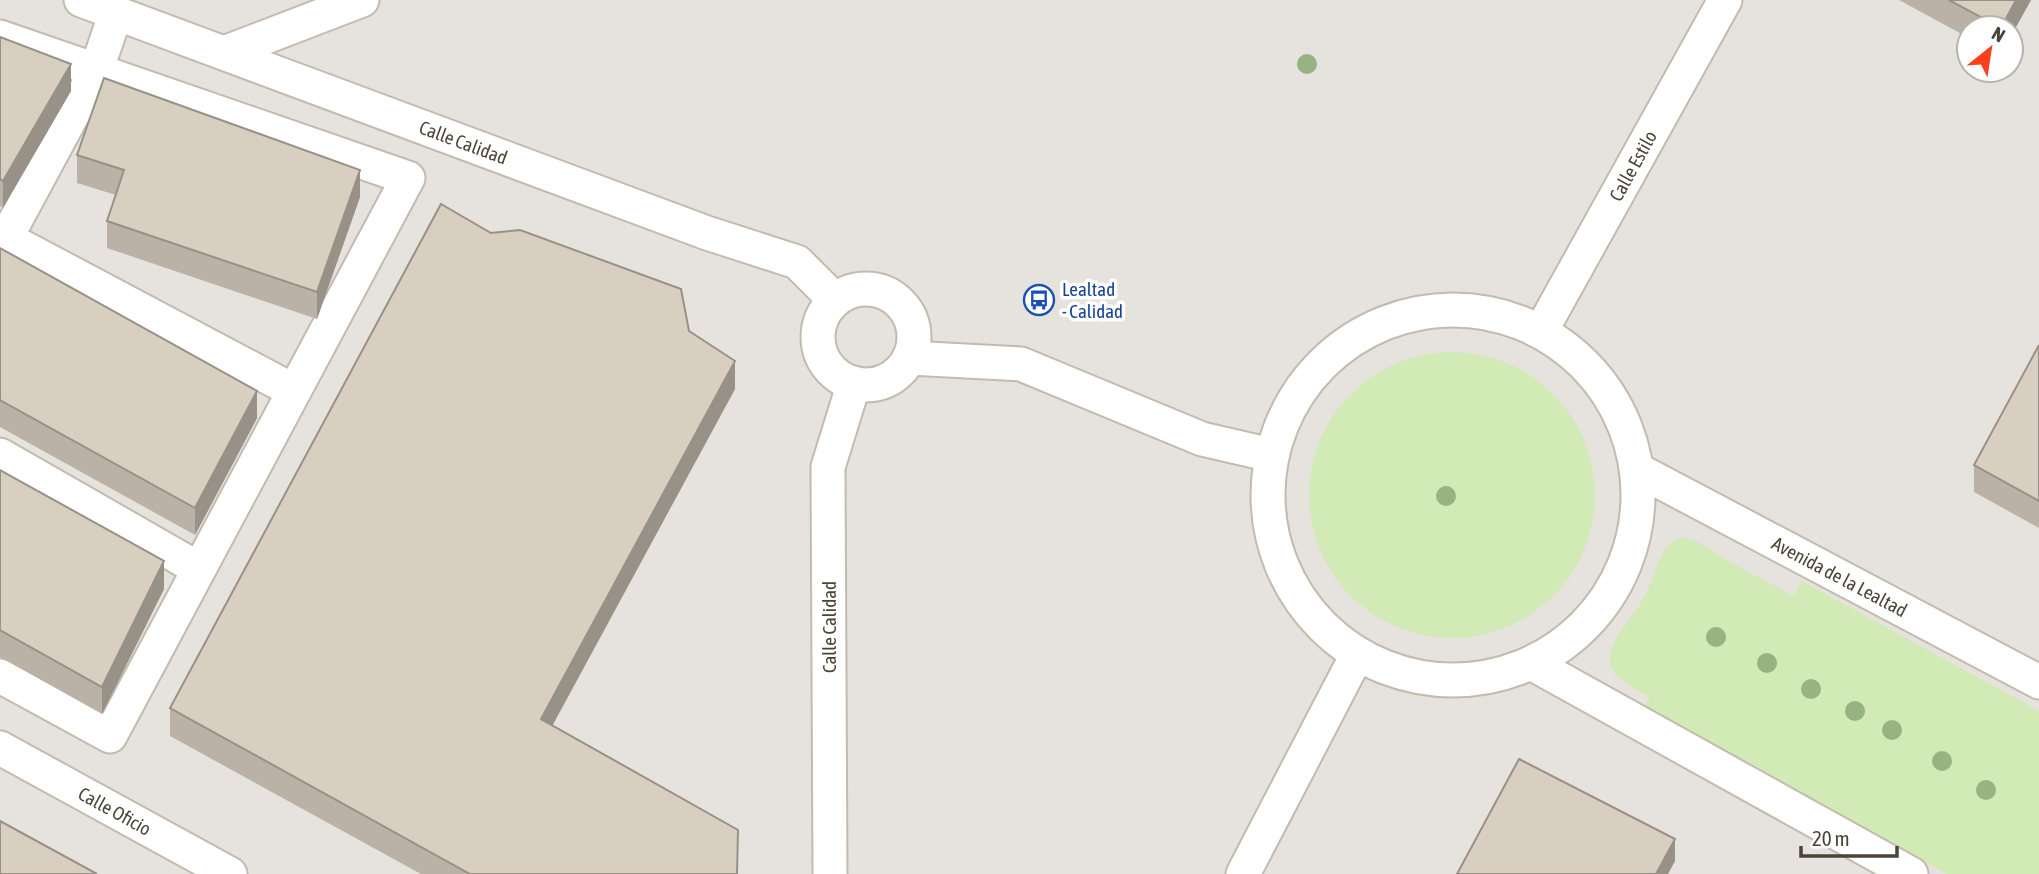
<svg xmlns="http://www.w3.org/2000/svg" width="2039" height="874" viewBox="0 0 2039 874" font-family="'Asap Condensed',sans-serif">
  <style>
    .industrial { fill: #e6e2dd; fill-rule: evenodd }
    .green { fill: #d2eab5 }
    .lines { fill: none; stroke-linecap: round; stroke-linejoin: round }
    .minor-casing { stroke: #c2bbae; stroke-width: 37 }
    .minor { stroke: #fff; stroke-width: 33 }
    .tree { fill: #97b381 }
    .wall { fill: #bab2a6 }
    .shaded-wall { fill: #979187 }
    .building { fill: #d8cfc1; stroke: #979187; stroke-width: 2 }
    .labels { text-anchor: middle; stroke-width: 7; stroke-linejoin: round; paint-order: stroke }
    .street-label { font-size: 19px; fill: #4b4439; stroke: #fff }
    .transit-label { font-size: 19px; fill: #164399; stroke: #fff; text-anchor: start }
  </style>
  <rect width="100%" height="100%" fill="#f6f3ec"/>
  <path class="industrial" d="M 0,0 L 2039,0 L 2039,874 L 0,874 ZM 1969,28 L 2011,28 L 2011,70 L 1969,70 Z"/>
  <path class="green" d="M1309 495a143 143 0 1 1 286 0a143 143 0 1 1-286 0Z
    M 1680,538 C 1699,539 1708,549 1724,558 C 1747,572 1770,583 1793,596 L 1802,581 L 2039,711 L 2039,874 L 1947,874 L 1644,708 L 1650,697 C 1636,689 1613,680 1610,662 C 1607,642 1635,615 1645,596 C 1652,582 1655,565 1664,551 C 1668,544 1673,541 1680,538 Z"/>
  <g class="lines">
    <g class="minor-casing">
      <g id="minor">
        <path id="s1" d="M 81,0 L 707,233 L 797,262 L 835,300"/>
        <path d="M 0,37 L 408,178 L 110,736 L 0,676"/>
        <path d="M 224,53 L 362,0"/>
        <path d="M 0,235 L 294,391"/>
        <path d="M 6,238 L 96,71 L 116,13"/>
        <circle cx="866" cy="337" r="48"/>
        <circle cx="1453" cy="495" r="185"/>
        <path id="s2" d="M 1541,331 L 1725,0"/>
        <path d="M 909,358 L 1021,364 L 1202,439 L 1271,455"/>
        <path d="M 0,455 L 199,569"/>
        <path id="s3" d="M 1638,470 L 2039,682"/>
        <path d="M 1533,664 L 1911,874"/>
        <path id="s4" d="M 0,748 L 230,874"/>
        <path d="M 830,874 L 828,467 L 854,383"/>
        <path d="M 1243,874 L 1357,655"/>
      </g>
    </g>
    <use href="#minor" class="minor"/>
  </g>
  <g class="tree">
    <circle cx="1307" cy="64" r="10"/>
    <circle cx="1446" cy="496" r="10"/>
    <circle cx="1716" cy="637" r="10"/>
    <circle cx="1767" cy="663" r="10"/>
    <circle cx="1811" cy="689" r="10"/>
    <circle cx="1855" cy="711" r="10"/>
    <circle cx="1892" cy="730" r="10"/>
    <circle cx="1942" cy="761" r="10"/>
    <circle cx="1986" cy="790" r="10"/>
  </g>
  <path class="wall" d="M 1899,0 L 2031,0 L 2011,36 L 2011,28 L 1969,28 L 1969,38 Z
    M 0,37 L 71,91 L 3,208 L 0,206 Z
    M 77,155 L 360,197 L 317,319 L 107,248 L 107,221 L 116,195 L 77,183 Z
    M 0,248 L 257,418 L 195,535 L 0,427 Z
    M 689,331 L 735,389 L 553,725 L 738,830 L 738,874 L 421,874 L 170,736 L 170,708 Z
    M 2039,345 L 2039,528 L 1974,492 L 1974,465 Z
    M 0,470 L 164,589 L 102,714 L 0,657 Z"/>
  <path class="shaded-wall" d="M 2016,0 L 2031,0 L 2011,36 L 2011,28 L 2001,28 Z
    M 71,64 L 71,91 L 3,208 L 3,181 Z
    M 360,170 L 360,197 L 317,319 L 317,292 Z
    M 735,361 L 735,389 L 541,746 L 541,719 Z
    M 257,391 L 257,418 L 195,535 L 195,508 Z
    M 164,561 L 164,589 L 102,714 L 102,687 Z
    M 1675,839 L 1675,861 L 1668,874 L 1656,874 Z"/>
  <path class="building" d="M 1949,0 L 2016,0 L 2001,28 Z
    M 0,37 L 71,64 L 3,181 L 0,179 Z
    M 104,78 L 360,170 L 317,292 L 107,221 L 124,170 L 77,155 Z
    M 441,204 L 491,233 L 520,230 L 681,289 L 689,331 L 735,361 L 541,719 L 738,830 L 737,874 L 470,874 L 170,708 Z
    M 0,248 L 257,391 L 195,508 L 0,400 Z
    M 2039,345 L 2039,501 L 1974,465 Z
    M 0,470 L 164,561 L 102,687 L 0,630 Z
    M 1519,759 L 1675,839 L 1656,874 L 1457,874 Z
    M 0,821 L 97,874 L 0,874 Z"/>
  <defs>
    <g id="bus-ring" transform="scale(1.575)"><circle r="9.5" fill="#fff" stroke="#1a4fb4" stroke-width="1.5"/><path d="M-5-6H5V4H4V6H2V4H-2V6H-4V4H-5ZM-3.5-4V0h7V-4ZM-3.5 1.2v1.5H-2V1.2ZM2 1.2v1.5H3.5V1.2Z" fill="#1a4fb4"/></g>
  </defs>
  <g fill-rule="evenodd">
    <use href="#bus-ring" x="1039" y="300"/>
  </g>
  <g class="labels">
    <g class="street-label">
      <text dy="7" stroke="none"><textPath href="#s1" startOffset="408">Calle Calidad</textPath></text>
      <text dy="7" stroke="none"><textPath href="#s2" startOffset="189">Calle Estilo</textPath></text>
      <text dy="7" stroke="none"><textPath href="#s3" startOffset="228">Avenida de la Lealtad</textPath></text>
      <text transform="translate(829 627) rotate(-90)" y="7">Calle Calidad</text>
      <text dy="7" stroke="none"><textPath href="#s4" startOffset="131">Calle Oficio</textPath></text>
    </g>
    <g class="transit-label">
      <text x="1062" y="296">Lealtad<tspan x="1062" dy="22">- Calidad</tspan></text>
    </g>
  </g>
  <g transform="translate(1990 49) rotate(30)"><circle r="33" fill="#ffffff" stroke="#b7b4b0" stroke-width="2"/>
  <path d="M0-5L12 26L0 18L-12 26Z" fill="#fc3f1d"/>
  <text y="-10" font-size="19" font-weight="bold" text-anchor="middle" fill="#4b4439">N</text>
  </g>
  <path d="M1801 846v10h96v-10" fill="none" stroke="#4b4439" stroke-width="3.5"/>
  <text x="1812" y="846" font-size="21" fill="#4b4439" stroke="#ffffff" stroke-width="5" paint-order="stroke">20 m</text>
</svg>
